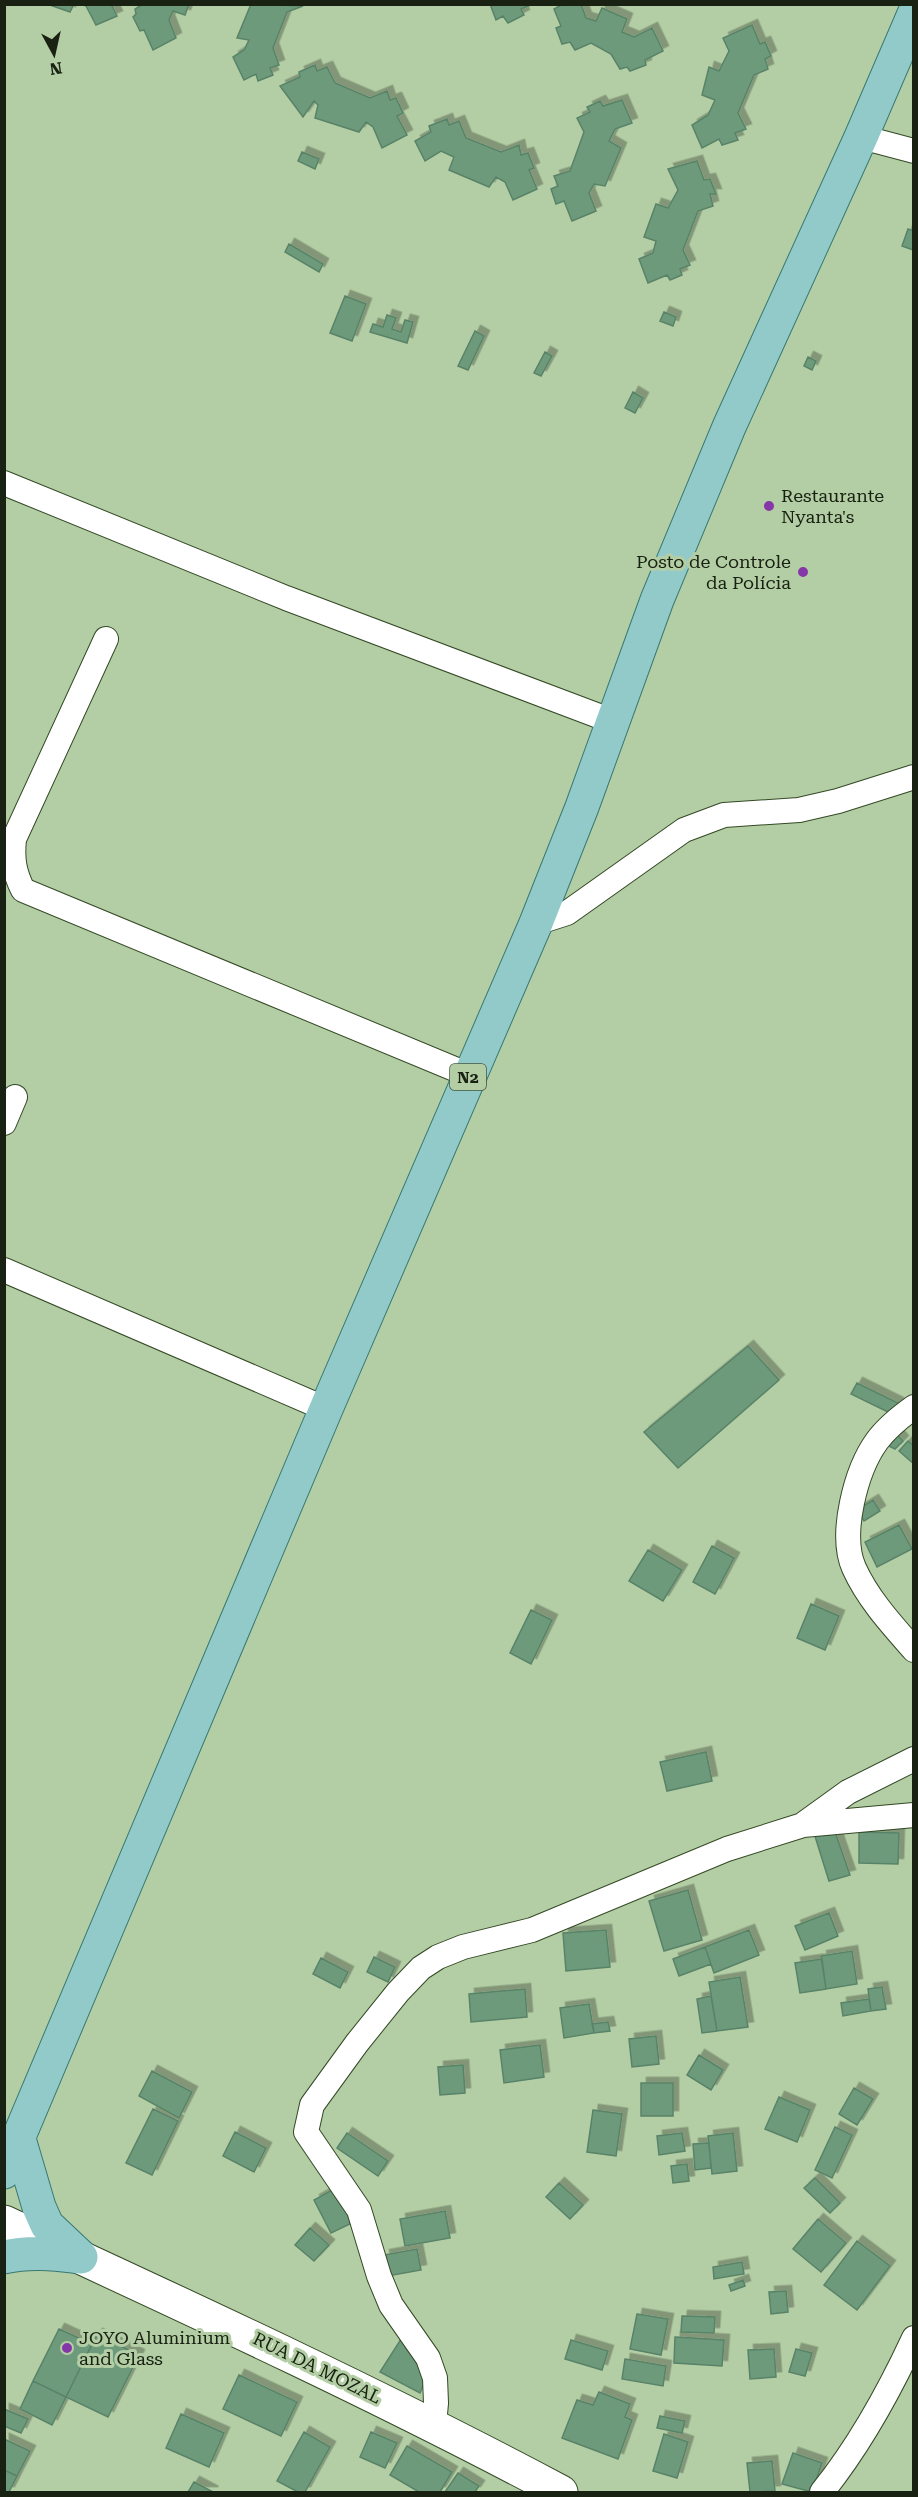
<svg xmlns="http://www.w3.org/2000/svg" width="918" height="2497" viewBox="0 0 918 2497" font-family="'Roboto Serif',serif">
  <style>
    .building { fill: #6e9a7c; stroke: #598367; stroke-width: 1.5; filter: url(#shadow) }
    .lines { fill: none; stroke-linecap: round; stroke-linejoin: round }
    .minor-casing { stroke: #334925; stroke-width: 26 }
    .secondary-casing { stroke: #334925; stroke-width: 35 }
    .primary-casing { stroke: #387872; stroke-width: 35 }
    .minor { stroke: #fff; stroke-width: 24 }
    .secondary { stroke: #fff; stroke-width: 33 }
    .primary { stroke: #92caca; stroke-width: 33 }
    .poi-dot { fill: #8637a7; stroke: #b3cea4; stroke-width: 2 }
    .labels { text-anchor: middle; stroke-width: 6; stroke-linejoin: round; paint-order: stroke }
    .shield { fill: #b3cea4; stroke: #46553e; stroke-width: 1.5 }
    .shield-label { font-size: 16px; font-weight: bold; fill: #182112 }
    .poi-label { font-size: 18px; fill: #182112; stroke: #b3cea4; text-anchor: start }
    .street-label { font-size: 18px; fill: #182112; stroke: #b3cea4 }
  </style>
  <defs>
    <filter id="shadow"><feDropShadow dx="5.5" dy="-5.5" stdDeviation="0" flood-color="#0004"/></filter>
  </defs>
  <rect width="100%" height="100%" fill="#b3cea4"/>
  <path class="building" d="M 47,4 L 74,4 L 70,12 Z
    M 81,4 L 111,4 L 117,16 L 96,25 L 86,6 Z
    M 143,4 L 189,4 L 185,15 L 173,11 L 169,20 L 176,38 L 153,50 L 144,30 L 140,31 L 133,17 L 136,14 L 135,9 Z
    M 251,4 L 303,6 L 287,12 L 273,48 L 279,65 L 270,68 L 273,75 L 258,81 L 256,74 L 244,80 L 233,57 L 244,50 L 249,40 L 237,38 Z
    M 490,4 L 533,4 L 521,9 L 524,15 L 508,23 L 503,16 L 496,20 Z
    M 563,4 L 581,4 L 586,18 L 596,21 L 602,8 L 627,19 L 622,32 L 634,37 L 652,28 L 663,51 L 645,60 L 646,65 L 630,71 L 627,67 L 620,69 L 611,54 L 591,43 L 575,50 L 570,42 L 562,44 L 556,28 L 561,26 L 554,9 Z
    M 752,25 L 760,44 L 765,42 L 771,56 L 765,59 L 768,69 L 754,75 L 738,113 L 746,129 L 735,133 L 738,140 L 722,145 L 719,139 L 702,148 L 692,125 L 708,115 L 715,100 L 702,95 L 709,67 L 719,71 L 729,51 L 723,38 Z
    M 315,65 L 317,71 L 327,67 L 335,83 L 370,98 L 387,91 L 390,100 L 396,98 L 403,113 L 397,116 L 407,135 L 382,148 L 373,127 L 366,122 L 359,132 L 315,118 L 318,105 L 314,101 L 303,117 L 280,86 L 300,77 L 299,72 Z
    M 622,100 L 632,123 L 615,129 L 609,141 L 621,148 L 605,186 L 594,184 L 589,193 L 596,211 L 572,221 L 564,201 L 556,204 L 551,189 L 558,186 L 554,176 L 570,171 L 584,132 L 577,118 L 590,112 L 587,107 L 600,101 L 603,106 Z
    M 447,119 L 449,125 L 459,121 L 466,138 L 501,152 L 519,145 L 521,155 L 528,153 L 534,168 L 529,170 L 537,189 L 513,200 L 505,182 L 496,177 L 489,187 L 449,170 L 454,157 L 441,151 L 425,161 L 415,141 L 431,132 L 429,126 Z
    M 302,152 L 319,159 L 315,169 L 298,161 Z
    M 697,161 L 704,180 L 710,179 L 716,194 L 710,194 L 713,206 L 698,211 L 683,250 L 690,265 L 680,269 L 682,275 L 670,280 L 667,275 L 648,283 L 639,259 L 653,253 L 656,241 L 644,237 L 656,204 L 668,208 L 678,190 L 668,169 Z
    M 908,229 L 914,231 L 913,250 L 902,246 Z
    M 289,244 L 323,264 L 319,272 L 285,252 Z
    M 345,296 L 366,304 L 352,341 L 330,333 Z
    M 664,312 L 676,317 L 673,326 L 660,321 Z
    M 387,315 L 396,318 L 392,329 L 401,332 L 405,320 L 413,322 L 407,343 L 370,332 L 373,324 L 383,327 Z
    M 475,331 L 484,336 L 468,370 L 458,366 Z
    M 545,352 L 552,356 L 541,376 L 534,373 Z
    M 808,357 L 816,361 L 812,370 L 804,366 Z
    M 633,392 L 643,398 L 635,413 L 625,408 Z
    M 748,1346 L 779,1380 L 678,1468 L 644,1432 Z
    M 857,1383 L 898,1403 L 892,1414 L 851,1394 Z
    M 894,1431 L 903,1441 L 895,1449 L 883,1443 Z
    M 908,1441 L 914,1446 L 914,1464 L 899,1451 Z
    M 873,1500 L 880,1511 L 864,1521 L 857,1510 Z
    M 899,1525 L 912,1549 L 877,1567 L 865,1542 Z
    M 712,1546 L 734,1558 L 715,1594 L 693,1582 Z
    M 648,1550 L 682,1570 L 663,1601 L 629,1581 Z
    M 811,1604 L 839,1616 L 825,1650 L 797,1638 Z
    M 531,1610 L 552,1620 L 531,1664 L 510,1653 Z
    M 706,1752 L 712,1781 L 667,1791 L 660,1762 Z
    M 834,1829 L 850,1875 L 829,1881 L 814,1833 Z
    M 859,1832 L 899,1833 L 898,1864 L 859,1863 Z
    M 688,1890 L 702,1940 L 664,1951 L 649,1901 Z
    M 829,1913 L 838,1936 L 805,1950 L 795,1926 Z
    M 606,1930 L 610,1967 L 566,1971 L 563,1933 Z
    M 749,1930 L 759,1955 L 714,1973 L 705,1947 Z
    M 705,1947 L 711,1964 L 679,1976 L 673,1959 Z
    M 852,1951 L 857,1984 L 826,1989 L 821,1956 Z
    M 374,1957 L 395,1967 L 388,1982 L 367,1972 Z
    M 321,1958 L 348,1972 L 340,1988 L 313,1974 Z
    M 822,1959 L 826,1989 L 800,1993 L 795,1963 Z
    M 740,1977 L 748,2027 L 717,2031 L 709,1982 Z
    M 882,1987 L 886,2009 L 871,2011 L 868,1989 Z
    M 525,1989 L 527,2017 L 471,2022 L 469,1994 Z
    M 711,1996 L 717,2031 L 702,2033 L 697,1999 Z
    M 869,1999 L 871,2011 L 843,2016 L 841,2003 Z
    M 589,2004 L 594,2033 L 564,2038 L 560,2008 Z
    M 608,2022 L 610,2031 L 594,2033 L 592,2024 Z
    M 656,2036 L 659,2064 L 632,2067 L 629,2039 Z
    M 540,2045 L 544,2077 L 504,2083 L 500,2050 Z
    M 699,2055 L 723,2070 L 711,2090 L 687,2075 Z
    M 463,2065 L 465,2093 L 440,2095 L 438,2067 Z
    M 152,2071 L 192,2092 L 179,2118 L 139,2096 Z
    M 641,2083 L 673,2083 L 673,2116 L 641,2116 Z
    M 854,2088 L 873,2099 L 857,2125 L 839,2114 Z
    M 779,2097 L 810,2110 L 797,2142 L 765,2129 Z
    M 153,2109 L 178,2121 L 152,2175 L 126,2163 Z
    M 593,2110 L 622,2114 L 616,2156 L 587,2152 Z
    M 835,2127 L 852,2135 L 832,2178 L 815,2170 Z
    M 235,2132 L 266,2148 L 254,2172 L 223,2156 Z
    M 347,2133 L 388,2161 L 378,2176 L 337,2148 Z
    M 682,2133 L 685,2151 L 659,2155 L 657,2136 Z
    M 733,2133 L 737,2171 L 712,2174 L 708,2136 Z
    M 709,2143 L 711,2168 L 695,2170 L 693,2144 Z
    M 687,2164 L 689,2181 L 673,2183 L 671,2166 Z
    M 815,2178 L 840,2203 L 830,2213 L 804,2188 Z
    M 559,2183 L 583,2205 L 570,2219 L 546,2197 Z
    M 334,2189 L 352,2223 L 331,2233 L 314,2200 Z
    M 445,2211 L 450,2238 L 405,2246 L 400,2219 Z
    M 818,2219 L 846,2243 L 821,2272 L 793,2249 Z
    M 310,2228 L 329,2245 L 314,2261 L 295,2245 Z
    M 857,2241 L 890,2266 L 857,2310 L 824,2285 Z
    M 417,2249 L 421,2270 L 388,2276 L 384,2255 Z
    M 742,2262 L 744,2274 L 714,2279 L 713,2267 Z
    M 743,2280 L 745,2286 L 731,2291 L 729,2285 Z
    M 786,2291 L 788,2312 L 771,2314 L 769,2292 Z
    M 637,2314 L 668,2319 L 661,2355 L 630,2349 Z
    M 682,2316 L 715,2317 L 714,2333 L 681,2332 Z
    M 59,2329 L 92,2344 L 66,2397 L 33,2381 Z
    M 97,2334 L 139,2355 L 108,2417 L 66,2397 Z
    M 403,2336 L 425,2363 L 425,2381 L 420,2393 L 380,2372 Z
    M 675,2337 L 724,2340 L 722,2366 L 674,2363 Z
    M 571,2340 L 608,2351 L 602,2370 L 565,2359 Z
    M 774,2349 L 776,2377 L 750,2379 L 748,2350 Z
    M 796,2349 L 812,2353 L 805,2376 L 789,2372 Z
    M 625,2359 L 666,2366 L 663,2386 L 622,2379 Z
    M 239,2375 L 297,2402 L 281,2436 L 223,2409 Z
    M 33,2381 L 66,2397 L 52,2425 L 20,2409 Z
    M 599,2392 L 630,2404 L 625,2417 L 632,2420 L 618,2459 L 562,2438 L 577,2400 L 593,2405 Z
    M 4,2409 L 28,2419 L 21,2433 L 4,2426 Z
    M 181,2414 L 224,2433 L 209,2467 L 166,2448 Z
    M 660,2416 L 685,2421 L 682,2433 L 657,2428 Z
    M 304,2432 L 330,2447 L 305,2492 L 298,2492 L 277,2481 Z
    M 371,2432 L 397,2443 L 385,2468 L 360,2457 Z
    M 664,2434 L 688,2442 L 677,2478 L 653,2471 Z
    M 4,2439 L 30,2451 L 17,2476 L 4,2470 Z
    M 407,2446 L 452,2472 L 440,2492 L 419,2492 L 390,2475 Z
    M 793,2453 L 822,2463 L 812,2492 L 782,2484 Z
    M 772,2461 L 775,2491 L 750,2492 L 747,2463 Z
    M 4,2470 L 17,2476 L 9,2492 L 4,2492 Z
    M 458,2473 L 479,2486 L 475,2492 L 445,2492 Z
    M 194,2482 L 213,2492 L 188,2492 Z"/>
  <g class="lines">
    <g class="minor-casing">
      <path id="minor" d="M 861,137 L 914,151
        M 4,483 L 286,598 L 612,721
        M 106,639 L 14,839 C 12,859 14,872 23,890 L 469,1075
        M 536,923 L 567,913 L 684,830 L 724,815 L 799,810 L 838,801 L 914,777
        M 4,1123 L 15,1097
        M 4,1270 L 326,1409
        M 914,1407 C 900,1417 887,1427 877,1441 C 856,1470 839,1534 854,1568 C 868,1599 892,1625 914,1650
        M 805,1823 L 848,1792 L 914,1759
        M 434,2425 L 436,2403 L 435,2378 L 428,2358 L 391,2305 L 379,2276 L 359,2210 L 306,2132 L 312,2105 L 357,2043 L 398,1992 L 421,1968 L 438,1957 L 463,1947 L 532,1930 L 727,1849 L 803,1825 L 914,1815
        M 822,2492 C 860,2445 888,2394 914,2338"/>
    </g>
    <g class="secondary-casing">
      <path id="secondary" d="M 4,2222 C 192,2309 379,2395 561,2492"/>
    </g>
    <g class="primary-casing">
      <path id="primary" d="M 19,2139 L 39,2207 L 47,2225 L 81,2257
        M 4,2172 L 326,1409 L 536,923 L 582,807 L 657,600 L 729,427 L 861,137 L 914,14
        M 4,2257 C 31,2251 54,2254 81,2257"/>
    </g>
    <use href="#minor" class="minor"/>
    <use href="#secondary" class="secondary"/>
    <use href="#primary" class="primary"/>
  </g>
  <g class="poi-dot">
    <circle cx="769" cy="506" r="6"/>
    <circle cx="803" cy="572" r="6"/>
    <circle cx="67" cy="2348" r="6"/>
  </g>
  <g class="labels">
    <rect class="shield" x="450" y="1064" width="36" height="26" rx="4.5"/>
    <g class="shield-label">
      <text x="468" y="1083">N2</text>
    </g>
    <g class="poi-label">
      <text x="781" y="502">Restaurante<tspan x="781" dy="21">Nyanta's</tspan></text>
      <text x="791" y="568" text-anchor="end">Posto de Controle<tspan x="791" dy="21">da Polícia</tspan></text>
      <text x="79" y="2344">JOYO Aluminium<tspan x="79" dy="21">and Glass</tspan></text>
    </g>
    <g class="street-label">
      <text transform="translate(317 2368) rotate(26)" y="6">RUA DA MOZAL</text>
    </g>
  </g>
  <rect width="918" height="2497" fill="none" stroke="#182112" stroke-width="12"/>
  <g transform="translate(54 54) rotate(172)" stroke="#b3cea4" stroke-width="4.5" paint-order="stroke">
  <path d="M0-4.5L10 22L0 15L-10 22Z" fill="#182112"/>
  <text y="-9" font-size="16" font-weight="bold" text-anchor="middle" fill="#182112">N</text>
  </g>
</svg>
